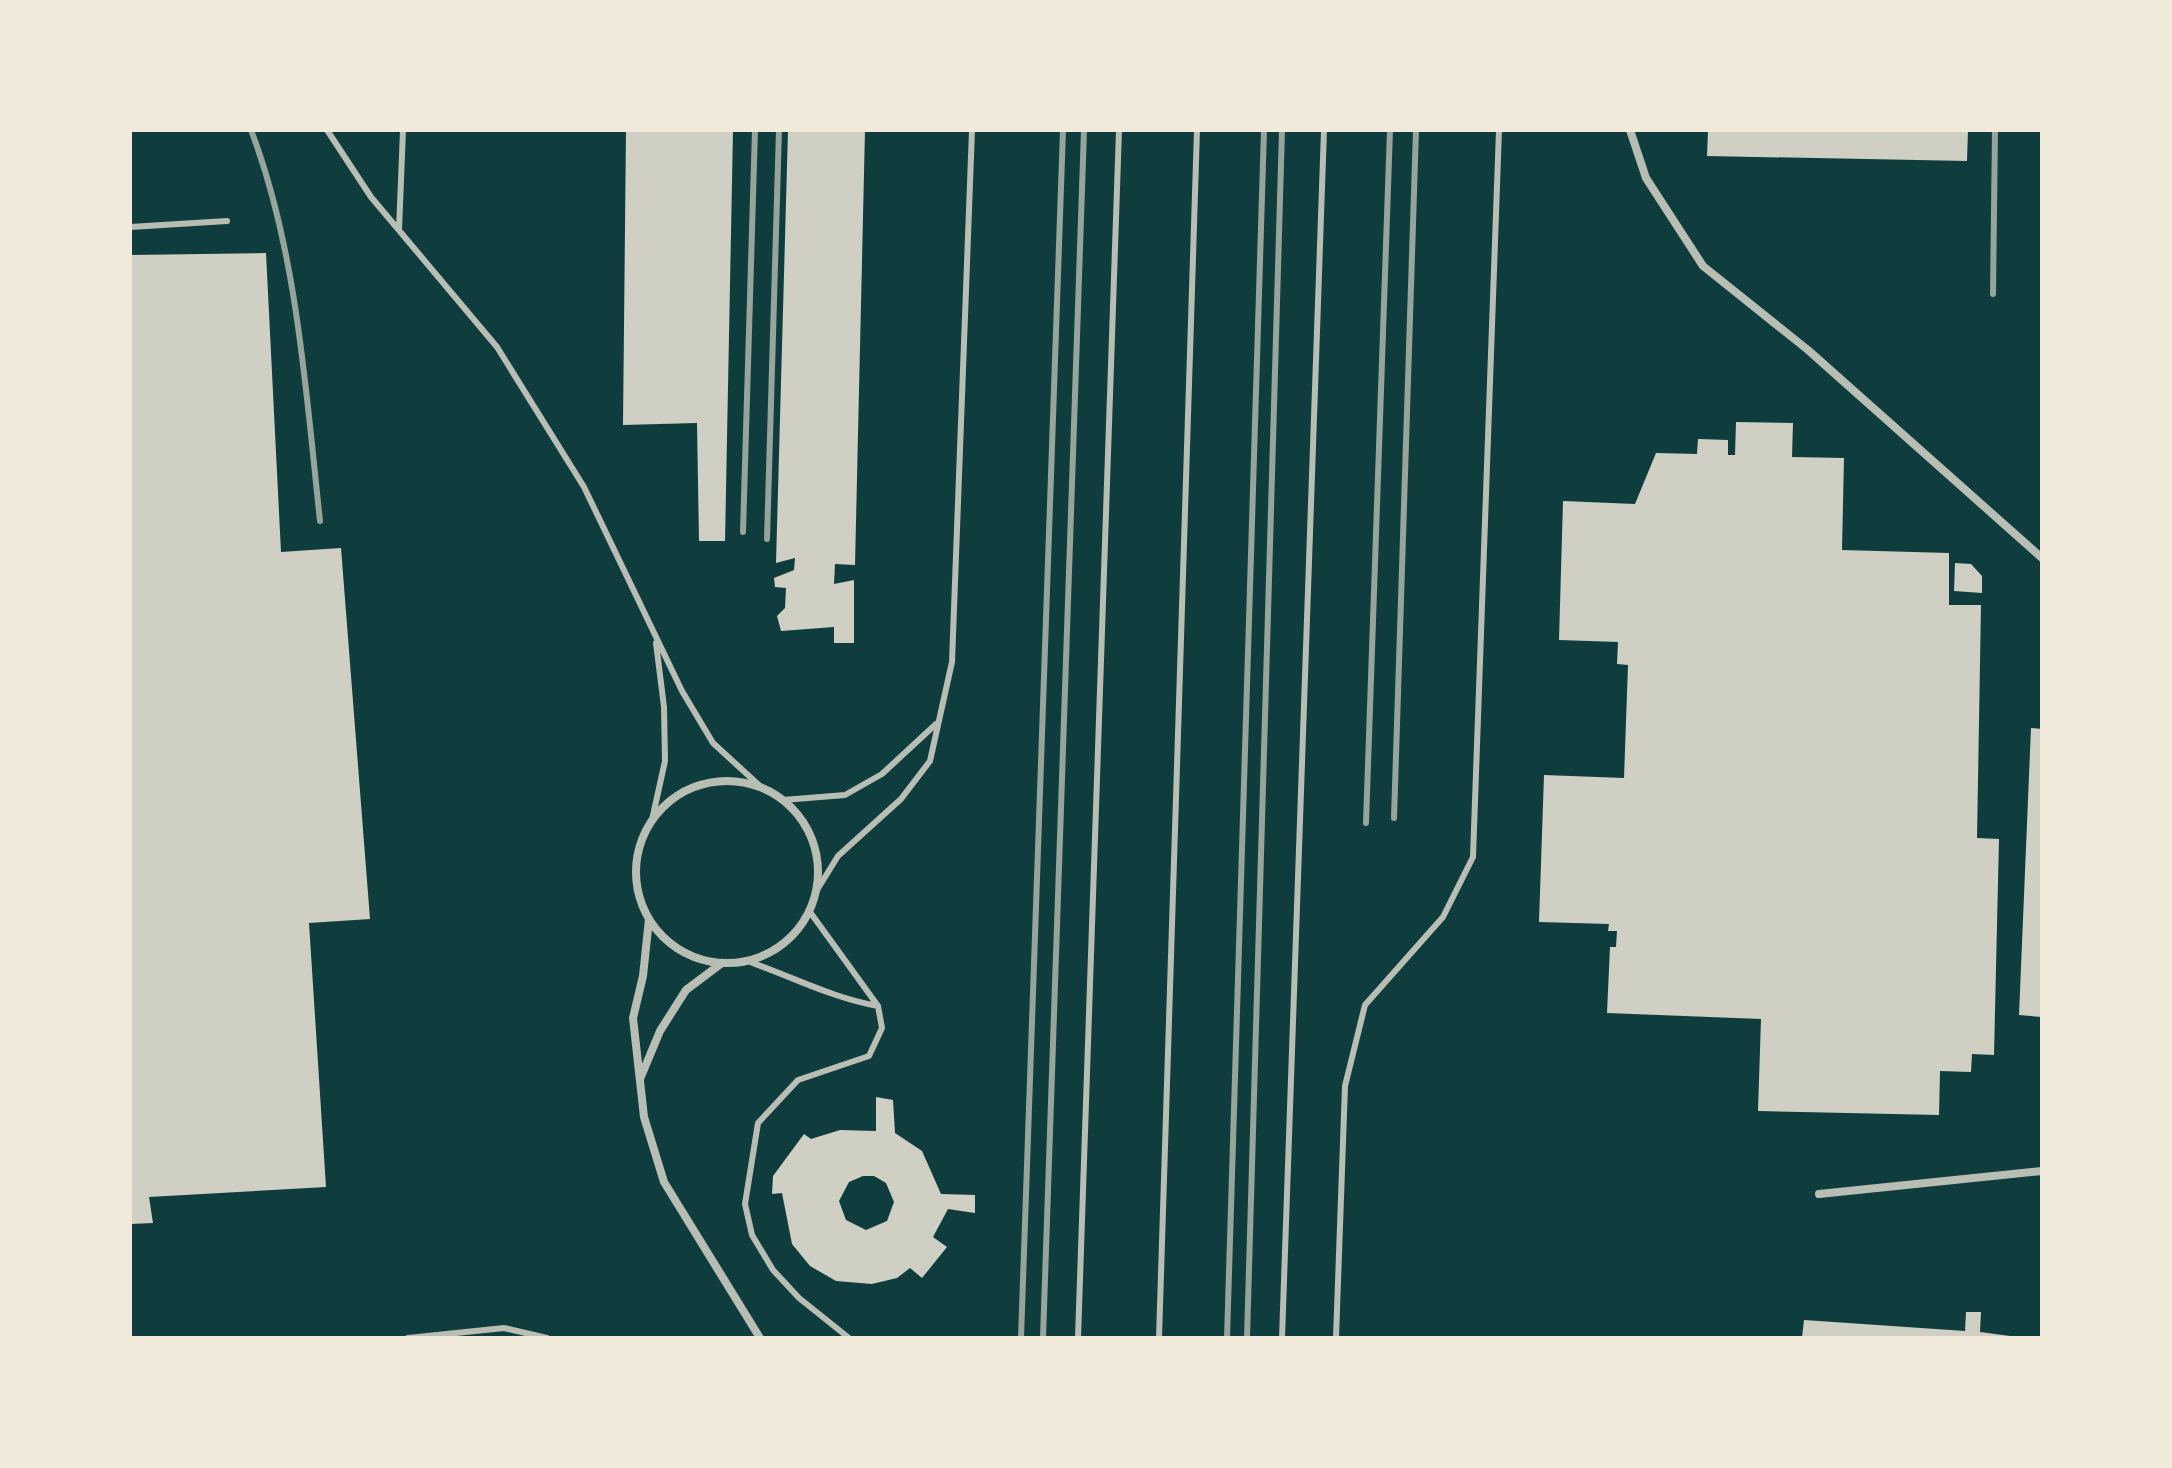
<svg xmlns="http://www.w3.org/2000/svg" width="2172" height="1468" viewBox="0 0 2172 1468" font-family="'Noto Sans',sans-serif">
  <style>
    .building { fill: #cfcfc3; fill-rule: evenodd }
    .lines { fill: none; stroke-linecap: round; stroke-linejoin: round }
    .service { stroke: #b8beb3; stroke-width: 6 }
    .minor { stroke: #b8beb3; stroke-width: 8 }
    .rail { stroke: #97a49c; stroke-width: 6 }
  </style>
  <rect width="100%" height="100%" fill="#0f3d3e"/>
  <path class="building" d="M 626,130 L 733,130 L 725,541 L 699,541 L 697,423 L 623,425 Z
    M 788,130 L 865,130 L 855,565 L 835,564 L 834,584 L 854,580 L 854,643 L 834,643 L 834,627 L 781,631 L 777,616 L 785,608 L 786,588 L 775,587 L 774,578 L 794,570 L 795,558 L 776,563 Z
    M 1708,130 L 1968,130 L 1967,161 L 1707,156 Z
    M 266,253 L 281,552 L 341,548 L 370,919 L 309,923 L 326,1187 L 149,1197 L 153,1223 L 131,1224 L 130,255 Z
    M 1736,422 L 1793,423 L 1792,457 L 1844,458 L 1842,550 L 1949,553 L 1949,605 L 1981,605 L 1977,838 L 1999,839 L 1994,1055 L 1972,1054 L 1971,1072 L 1940,1071 L 1939,1115 L 1758,1111 L 1761,1019 L 1607,1013 L 1610,947 L 1616,947 L 1617,931 L 1608,931 L 1609,924 L 1539,922 L 1544,775 L 1624,778 L 1628,665 L 1617,664 L 1618,642 L 1559,640 L 1563,501 L 1635,504 L 1656,453 L 1697,454 L 1698,439 L 1728,440 L 1728,455 L 1735,455 Z
    M 1955,563 L 1971,564 L 1982,576 L 1982,593 L 1954,591 Z
    M 2031,728 L 2042,729 L 2042,1017 L 2019,1015 Z
    M 876,1097 L 893,1100 L 895,1133 L 922,1151 L 941,1194 L 975,1195 L 975,1213 L 948,1209 L 933,1237 L 947,1247 L 922,1278 L 910,1268 L 897,1278 L 872,1284 L 836,1281 L 810,1266 L 792,1244 L 782,1193 L 772,1194 L 773,1176 L 804,1134 L 811,1139 L 840,1130 L 876,1131 ZM 863,1176 L 874,1176 L 886,1183 L 894,1202 L 887,1221 L 866,1230 L 846,1220 L 839,1201 L 849,1182 Z
    M 1966,1312 L 1981,1312 L 1980,1332 L 2025,1338 L 1802,1338 L 1804,1320 L 1965,1331 Z"/>
  <g class="lines">
    <path class="service" d="M 327,130 L 371,197 L 497,347 L 584,487 L 682,691 L 713,743 L 761,787
      M 130,227 L 227,221
      M 399,230 L 403,130
      M 783,800 L 845,795 L 882,774 L 936,724
      M 652,820 L 665,761 L 664,707 L 656,643
      M 817,890 L 838,856 L 901,799 L 930,761 L 952,662 L 972,130
      M 810,912 L 878,1006 L 882,1028 L 869,1056 L 798,1080 L 758,1123 L 745,1204 L 752,1235 L 773,1270 L 799,1298 L 849,1338
      M 747,961 C 791,976 832,998 878,1006
      M 408,1338 L 504,1328 L 547,1338
      M 1078,1338 L 1119,130
      M 1159,1338 L 1197,130
      M 1282,1338 L 1324,130
      M 1336,1338 L 1345,1086 L 1365,1005 L 1443,917 L 1473,857 L 1499,130"/>
    <path class="minor" d="M 1630,130 L 1646,178 L 1703,266 L 1808,350 L 2042,558
      M636 872a91 91 0 1 1 182 0a91 91 0 1 1-182 0Z
      M 649,919 L 643,976 L 633,1018 L 644,1117 L 664,1182 L 760,1338
      M 640,1079 L 660,1031 L 686,990 L 722,963
      M 1819,1194 L 2042,1171"/>
    <path class="rail" d="M 251,130 C 297,250 306,393 320,521
      M 1993,294 L 1995,130
      M 743,532 L 755,130
      M 767,539 L 779,130
      M 1394,818 L 1416,130
      M 1366,823 L 1390,130
      M 1021,1338 L 1063,130
      M 1043,1338 L 1084,130
      M 1227,1338 L 1264,130
      M 1247,1338 L 1282,130"/>
  </g>
  <rect width="2172" height="1468" fill="none" stroke="#f1e9da" stroke-width="264"/>
</svg>
